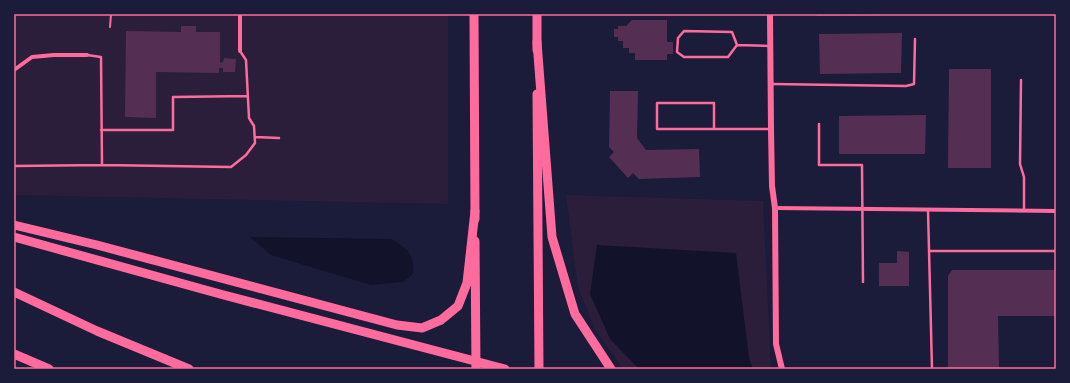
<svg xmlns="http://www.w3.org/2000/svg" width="1070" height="383" viewBox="0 0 1070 383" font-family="Karla,sans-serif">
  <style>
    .green { fill: #2a1e3b }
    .water { fill: #12122b }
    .building { fill: #542f53 }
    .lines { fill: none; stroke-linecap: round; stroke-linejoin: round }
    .path { stroke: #ff6b9d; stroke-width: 2 }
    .service { stroke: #ff6b9d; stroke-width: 2.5 }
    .minor { stroke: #ff6b9d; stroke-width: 4 }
    .tertiary { stroke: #ff6b9d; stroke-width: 6 }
    .trunk { stroke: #ff6b9d; stroke-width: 9 }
    .motorway { stroke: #ff6b9d; stroke-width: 9 }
    .neatline { fill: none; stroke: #ff6b9d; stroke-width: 1.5 }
  </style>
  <rect width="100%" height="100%" fill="#1b1b3a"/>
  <path class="green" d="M 14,14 L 448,14 L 448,204 L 14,195 Z
    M 566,195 L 763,201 L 771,369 L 623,369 L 595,329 L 578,288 Z"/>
  <path class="water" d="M 250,237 L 391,239 C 407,248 415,254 413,274 L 403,282 L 371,285 L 271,255 Z
    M 597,245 L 736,253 L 749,358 L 753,369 L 638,368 L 610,339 L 590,294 Z"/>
  <path class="building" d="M 817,14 L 885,14 L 885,15 L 817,16 Z
    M 632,20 L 667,20 L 667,42 L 673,42 L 673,54 L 667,54 L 667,60 L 635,60 L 635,53 L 629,53 L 629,48 L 623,48 L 623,41 L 618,41 L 618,37 L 614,37 L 614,29 L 618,29 L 618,26 L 626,26 Z
    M 181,26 L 196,26 L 196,32 L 220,32 L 220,63 L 223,62 L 224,58 L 236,59 L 235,72 L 223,72 L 223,68 L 219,68 L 219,73 L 156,72 L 156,118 L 125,117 L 126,31 L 181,32 Z
    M 902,33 L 901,73 L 820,74 L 819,34 Z
    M 949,69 L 991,69 L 991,168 L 948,168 Z
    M 610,91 L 638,91 L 637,138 L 646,150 L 699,149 L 700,177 L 639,179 L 633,173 L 628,178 L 609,157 L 614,152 L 609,147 Z
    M 926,115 L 925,154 L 839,154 L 839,116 Z
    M 897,251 L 909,252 L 909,286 L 879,286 L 879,263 L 897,263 Z
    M 952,270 L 1056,270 L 1056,316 L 998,316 L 999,369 L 948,369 L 948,276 Z"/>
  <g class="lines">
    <path class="path" d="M 110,27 L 111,14"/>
    <path class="service" d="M 737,45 L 732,32 L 684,31 L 678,38 L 677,52 L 684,57 L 728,57 L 737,45 L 771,46
      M 87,55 L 101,57 L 102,165
      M 1021,80 L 1020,164 L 1024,177 L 1024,211
      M 772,84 L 906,86 L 914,84 L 915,39
      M 819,124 L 819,165 L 862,165 L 863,282
      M 714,129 L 714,103 L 657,103 L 657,129 L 771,129
      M 101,130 L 173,130 L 173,97 L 248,96
      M 255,137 L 279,138
      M 14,166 L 102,165 L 231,167 L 246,155 L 255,143 L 254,126 L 249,118 L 246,60 L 240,51
      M 928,210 L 932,369
      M 930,251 L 1056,251"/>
    <path class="minor" d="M 240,51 L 240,14
      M 14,70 L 32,57 L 54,55 L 87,55
      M 775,208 L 1056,211"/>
    <path class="tertiary" d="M 770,14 L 771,129 L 772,186 L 775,208 L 776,344 L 782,369"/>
    <path class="trunk" d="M 474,14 L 475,219
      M 537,14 L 537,50
      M 537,94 L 539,369
      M 475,241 L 476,369"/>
    <path class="motorway" d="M 537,42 L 552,237 L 575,314 L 611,369
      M 14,225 L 97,245 L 397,325 L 422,328 L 441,320 L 458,306 L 467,283 L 475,211
      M 14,237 L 220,294 L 505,369
      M 14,292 L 97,331 L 189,369
      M 14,354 L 49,369"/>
  </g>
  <rect width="1070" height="383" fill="none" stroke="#1b1b3a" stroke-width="30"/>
  <rect x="15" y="15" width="1040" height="353" class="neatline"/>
</svg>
